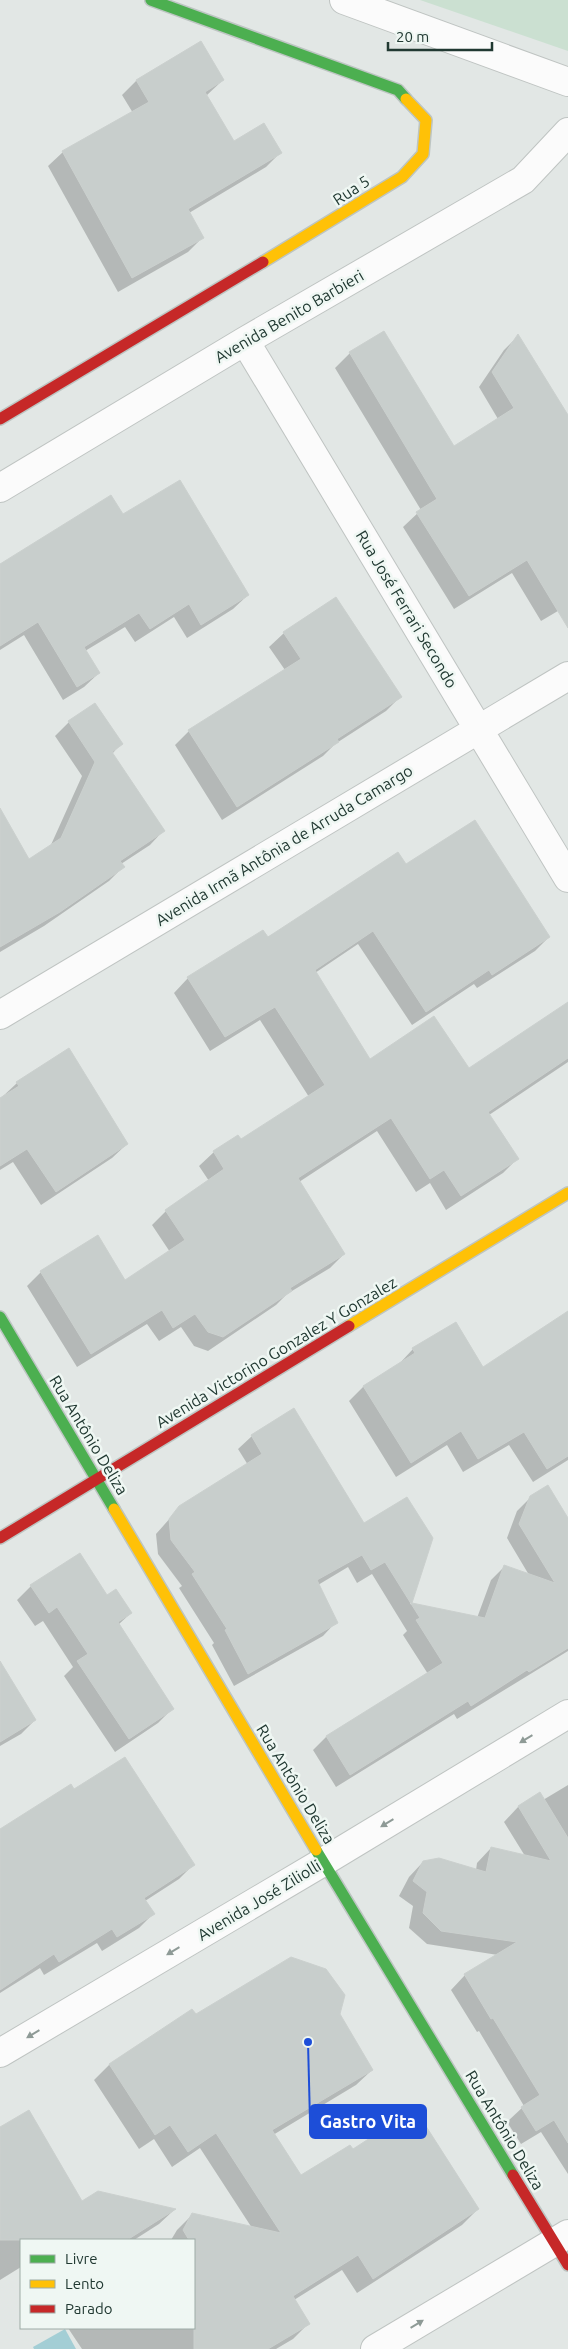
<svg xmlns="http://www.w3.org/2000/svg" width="568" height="2349" viewBox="0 0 568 2349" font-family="Ubuntu,sans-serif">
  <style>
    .green { fill: #cbe0d1 }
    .water { fill: #a3ced5 }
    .shadow { fill: #0003 }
    .building { fill: #c8cecc; stroke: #cbd0ce }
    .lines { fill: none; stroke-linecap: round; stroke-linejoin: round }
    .street-casing { stroke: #bfc4c2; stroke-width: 30 }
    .fast-casing { stroke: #bdc5c2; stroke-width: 14 }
    .slow-casing { stroke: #bdc5c2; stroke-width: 14 }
    .jam-casing { stroke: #bdc5c2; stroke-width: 14 }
    .street { stroke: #fbfbfb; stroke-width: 28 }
    .fast { stroke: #4caf50; stroke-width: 11 }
    .slow { stroke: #ffc107; stroke-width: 11 }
    .jam { stroke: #c62828; stroke-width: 11 }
    .oneway { fill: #8e9a96 }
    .labels { text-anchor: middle; stroke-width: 5; stroke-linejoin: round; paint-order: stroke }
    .street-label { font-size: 16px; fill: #213932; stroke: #eff7f3 }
    .leader { fill: none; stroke: #1d4ed8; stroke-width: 2 }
    .callout-dot { fill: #1d4ed8; stroke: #eff7f3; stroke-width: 2 }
    .callout { fill: #1d4ed8; stroke: #1d4ed8; stroke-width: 2 }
    .callout-label { font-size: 18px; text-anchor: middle; font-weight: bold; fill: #fff }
  </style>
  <rect width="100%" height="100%" fill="#e2e7e5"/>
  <path class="green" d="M 420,0 L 568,0 L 568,51 Z"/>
  <path class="water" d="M 65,2329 L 76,2349 L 34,2349 L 33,2347 Z"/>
  <path class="shadow" d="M 201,43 L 223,80 L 206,96 L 234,143 L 280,153 L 266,167 L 189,213 L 202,238 L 188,252 L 118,292 L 48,166 L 63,152 L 133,113 L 122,95 L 136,81 Z
    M 384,332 L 453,448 L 498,419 L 479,387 L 504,350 L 518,336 L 568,417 L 568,605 L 541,621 L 512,573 L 454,609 L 403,527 L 421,510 L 335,368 L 350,353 Z
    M 123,516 L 248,595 L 233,609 L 187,638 L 174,617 L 135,642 L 125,627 L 85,651 L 99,673 L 84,687 L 63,700 L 24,635 L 0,650 L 0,566 Z
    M 284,633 L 400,697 L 386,711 L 335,744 L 323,756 L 222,820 L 175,745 L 189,731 L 285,670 L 269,647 Z
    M 94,705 L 121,744 L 112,754 L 164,830 L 150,845 L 121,864 L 123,867 L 109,881 L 44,926 L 0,952 L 0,817 L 29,861 L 50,847 L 82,776 L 55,736 L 69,722 Z
    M 405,866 L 549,937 L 535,951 L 477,988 L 474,984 L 412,1025 L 358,944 L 315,973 L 370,1060 L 469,1070 L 568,1003 L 568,1062 L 489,1115 L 517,1159 L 503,1173 L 446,1210 L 430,1183 L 416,1192 L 377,1131 L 299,1182 L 344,1254 L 330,1268 L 287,1294 L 276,1305 L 208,1351 L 194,1346 L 181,1327 L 159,1341 L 147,1324 L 77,1367 L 27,1286 L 41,1272 L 125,1281 L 170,1252 L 152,1225 L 166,1211 L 209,1181 L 199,1166 L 214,1152 L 238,1136 L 241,1141 L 309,1097 L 260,1020 L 210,1051 L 174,993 L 188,978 Z
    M 17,1083 L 127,1144 L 112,1158 L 41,1205 L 13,1162 L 0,1170 L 0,1099 Z
    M 568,1313 L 568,1460 L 533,1482 L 509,1445 L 463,1472 L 447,1445 L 396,1477 L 349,1401 L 363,1387 L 399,1364 L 413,1349 L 483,1369 Z
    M 252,1436 L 364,1524 L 431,1539 L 410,1604 L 477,1618 L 491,1580 L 505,1566 L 529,1575 L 507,1538 L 517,1511 L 531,1497 L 568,1520 L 568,1651 L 457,1719 L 454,1714 L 336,1787 L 313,1750 L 326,1737 L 428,1674 L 403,1635 L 407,1631 L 372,1574 L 357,1583 L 348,1567 L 318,1585 L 336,1622 L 323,1636 L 234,1686 L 212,1645 L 214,1643 L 179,1588 L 182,1586 L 158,1554 L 156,1534 L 180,1507 L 248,1465 L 238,1449 Z
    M 31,1586 L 131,1613 L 118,1625 L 172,1709 L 158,1723 L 115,1752 L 64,1676 L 73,1667 L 43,1621 L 35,1626 L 17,1600 Z
    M 0,1663 L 35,1720 L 21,1734 L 0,1746 Z
    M 568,1785 L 568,2174 L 541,2132 L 521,2144 L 507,2122 L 524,2106 L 479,2031 L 477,2032 L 451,1990 L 465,1975 L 498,1955 L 427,1944 L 409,1928 L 413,1906 L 399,1896 L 409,1877 L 423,1862 L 476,1870 L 477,1863 L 491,1848 L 525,1856 L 504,1822 L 518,1807 L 540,1794 L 543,1800 Z
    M 74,1791 L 193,1865 L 179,1879 L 145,1901 L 153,1914 L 139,1928 L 102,1951 L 97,1943 L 44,1975 L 40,1968 L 0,1993 L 0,1831 Z
    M 339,2015 L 372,2070 L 356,2085 L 273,2135 L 301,2177 L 352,2151 L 478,2209 L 462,2225 L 357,2293 L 342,2270 L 294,2300 L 308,2324 L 293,2339 L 276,2349 L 82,2349 L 68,2328 L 194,2328 L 194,2240 L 171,2240 L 177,2230 L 193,2214 L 252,2228 L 200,2148 L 172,2167 L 154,2139 L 139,2149 L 94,2080 L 109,2065 L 195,2016 Z
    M 0,2129 L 82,2203 L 174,2210 L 159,2224 L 134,2240 L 21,2240 L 21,2267 L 0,2280 Z"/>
  <path class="building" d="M 201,41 L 224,80 L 205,92 L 234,141 L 264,123 L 282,153 L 188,209 L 204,238 L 132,278 L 62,151 L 149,102 L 136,80 Z
    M 384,331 L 454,446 L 514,408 L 492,372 L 518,334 L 568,415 L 568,628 L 527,560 L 469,596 L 416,512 L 437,499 L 349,352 Z
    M 180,480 L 249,595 L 201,625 L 189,604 L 150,629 L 139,613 L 84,647 L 100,673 L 77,687 L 38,622 L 0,646 L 0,564 L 111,495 L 123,514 Z
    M 336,597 L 402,697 L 337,739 L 339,742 L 237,807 L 188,730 L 301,659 L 283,632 Z
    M 95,703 L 123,744 L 112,752 L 165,831 L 120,861 L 125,867 L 60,912 L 0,947 L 0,808 L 29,859 L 61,838 L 95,762 L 68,721 Z
    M 475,820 L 550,937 L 492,975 L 489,970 L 426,1012 L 373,931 L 315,970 L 370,1059 L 434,1016 L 469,1068 L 568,1002 L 568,1058 L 488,1112 L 519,1159 L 461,1196 L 444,1170 L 430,1179 L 391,1118 L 298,1178 L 345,1254 L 290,1288 L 292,1291 L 223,1337 L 208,1332 L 195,1314 L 173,1328 L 162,1310 L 91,1354 L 40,1271 L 98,1235 L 125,1280 L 185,1240 L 165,1210 L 224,1169 L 213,1151 L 238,1135 L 241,1139 L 325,1085 L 275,1007 L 225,1037 L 187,977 L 263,930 L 268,937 L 398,852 L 406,864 Z
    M 69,1048 L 128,1144 L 56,1192 L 27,1149 L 0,1166 L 0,1098 L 19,1086 L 16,1082 Z
    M 568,1311 L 568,1456 L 547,1469 L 524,1432 L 478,1459 L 461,1431 L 411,1463 L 363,1386 L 415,1353 L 412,1348 L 456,1322 L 483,1367 Z
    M 294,1408 L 364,1523 L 407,1497 L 433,1538 L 412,1603 L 485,1618 L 504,1565 L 555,1583 L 519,1524 L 530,1496 L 548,1485 L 568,1518 L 568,1648 L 529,1672 L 527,1670 L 471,1706 L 468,1701 L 350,1775 L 326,1736 L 443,1663 L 416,1620 L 420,1618 L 385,1562 L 371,1570 L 362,1555 L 317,1580 L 338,1623 L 248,1674 L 225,1630 L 227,1629 L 192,1574 L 195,1572 L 171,1540 L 169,1519 L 179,1506 L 262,1454 L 251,1435 Z
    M 80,1553 L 107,1595 L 116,1589 L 132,1613 L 118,1622 L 174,1709 L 129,1739 L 77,1661 L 88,1654 L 57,1607 L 49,1613 L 30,1585 Z
    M 0,1661 L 36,1720 L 0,1742 Z
    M 125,1757 L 195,1865 L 144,1898 L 155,1914 L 117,1937 L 112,1929 L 59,1962 L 54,1954 L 0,1990 L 0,1829 L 71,1784 L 74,1789 Z
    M 540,1792 L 568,1838 L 568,2143 L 554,2120 L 536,2131 L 521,2107 L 540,2095 L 493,2018 L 491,2019 L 464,1974 L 517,1942 L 441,1931 L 423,1913 L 427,1892 L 413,1881 L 423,1861 L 439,1858 L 486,1872 L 491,1847 L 551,1861 L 518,1806 Z
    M 291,1957 L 326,1969 L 345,1995 L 340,2014 L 373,2070 L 272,2130 L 301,2175 L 350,2145 L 353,2149 L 415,2109 L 479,2209 L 373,2279 L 358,2255 L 293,2296 L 310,2324 L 268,2349 L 194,2349 L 194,2240 L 189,2240 L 183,2230 L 192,2213 L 281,2233 L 216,2133 L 188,2152 L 170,2125 L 155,2135 L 109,2064 L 192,2009 L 196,2014 Z
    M 29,2110 L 82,2201 L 98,2191 L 176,2209 L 127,2240 L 0,2240 L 0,2127 Z"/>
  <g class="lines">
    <g class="street-casing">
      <path id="street" d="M 344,0 L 568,82
        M 245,341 L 568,878
        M 0,488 L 245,341 L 523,180 L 568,132
        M 0,1015 L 568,676
        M 0,2053 L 323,1862 L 568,1714
        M 375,2349 L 568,2234"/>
    </g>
    <g class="fast-casing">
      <path id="fast" d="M 151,0 L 398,90 L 406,99
        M 0,1317 L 114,1509
        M 316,1850 L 513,2175"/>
    </g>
    <g class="slow-casing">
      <path id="slow" d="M 263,262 L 402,177 L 423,154 L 426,120 L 406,99
        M 349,1326 L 568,1193
        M 114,1509 L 316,1850"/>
    </g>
    <g class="jam-casing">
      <path id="jam" d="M 0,419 L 263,262
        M 0,1538 L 349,1326
        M 513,2175 L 568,2265"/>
    </g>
    <use href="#street" class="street"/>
    <use href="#fast" class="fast"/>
    <use href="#slow" class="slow"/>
    <use href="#jam" class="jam"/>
  </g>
  <defs><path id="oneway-solid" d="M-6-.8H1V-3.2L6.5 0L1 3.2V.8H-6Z" transform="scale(1.25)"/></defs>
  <g class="oneway">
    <use href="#oneway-solid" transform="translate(526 1739) rotate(149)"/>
    <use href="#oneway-solid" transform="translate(387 1823) rotate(149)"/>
    <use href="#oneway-solid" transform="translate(173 1951) rotate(149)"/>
    <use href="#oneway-solid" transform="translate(33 2034) rotate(149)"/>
    <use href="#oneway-solid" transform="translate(417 2324) rotate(-31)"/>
  </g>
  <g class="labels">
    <g class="street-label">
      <text transform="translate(351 190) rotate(-33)" y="6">Rua 5</text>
      <text transform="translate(289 316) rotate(-30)" y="6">Avenida Benito Barbieri</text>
      <text transform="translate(407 609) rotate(59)" y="6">Rua José Ferrari Secondo</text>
      <text transform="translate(284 845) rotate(-31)" y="6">Avenida Irmã Antônia de Arruda Camargo</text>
      <text transform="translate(276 1352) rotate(-31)" y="6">Avenida Victorino Gonzalez Y Gonzalez</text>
      <text transform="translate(89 1435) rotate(59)" y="6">Rua Antônio Deliza</text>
      <text transform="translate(296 1784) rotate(59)" y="6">Rua Antônio Deliza</text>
      <text transform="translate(259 1900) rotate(-31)" y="6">Avenida José Ziliolli</text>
      <text transform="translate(505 2130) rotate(59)" y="6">Rua Antônio Deliza</text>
    </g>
  </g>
  <path class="leader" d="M308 2042L310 2121"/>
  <circle class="callout-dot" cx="308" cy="2042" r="5"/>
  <rect class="callout" x="310" y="2105" width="116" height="33" rx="5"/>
  <g class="callout-label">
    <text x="368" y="2128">Gastro Vita</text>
  </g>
  <rect x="20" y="2239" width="175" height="90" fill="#eff7f3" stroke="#9daba6"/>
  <rect x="30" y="2255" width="25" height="8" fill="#4caf50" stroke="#9daba6"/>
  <text x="65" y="2264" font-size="15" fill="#213932">Livre</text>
  <rect x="30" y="2280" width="25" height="8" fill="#ffc107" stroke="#9daba6"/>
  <text x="65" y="2289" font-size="15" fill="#213932">Lento</text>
  <rect x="30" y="2305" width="25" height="8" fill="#c62828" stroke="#9daba6"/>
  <text x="65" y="2314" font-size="15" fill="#213932">Parado</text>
  <path d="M388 42v8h104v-8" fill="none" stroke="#213932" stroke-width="2.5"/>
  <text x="396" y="42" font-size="15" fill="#213932" stroke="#eff7f3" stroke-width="4" paint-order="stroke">20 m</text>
</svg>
